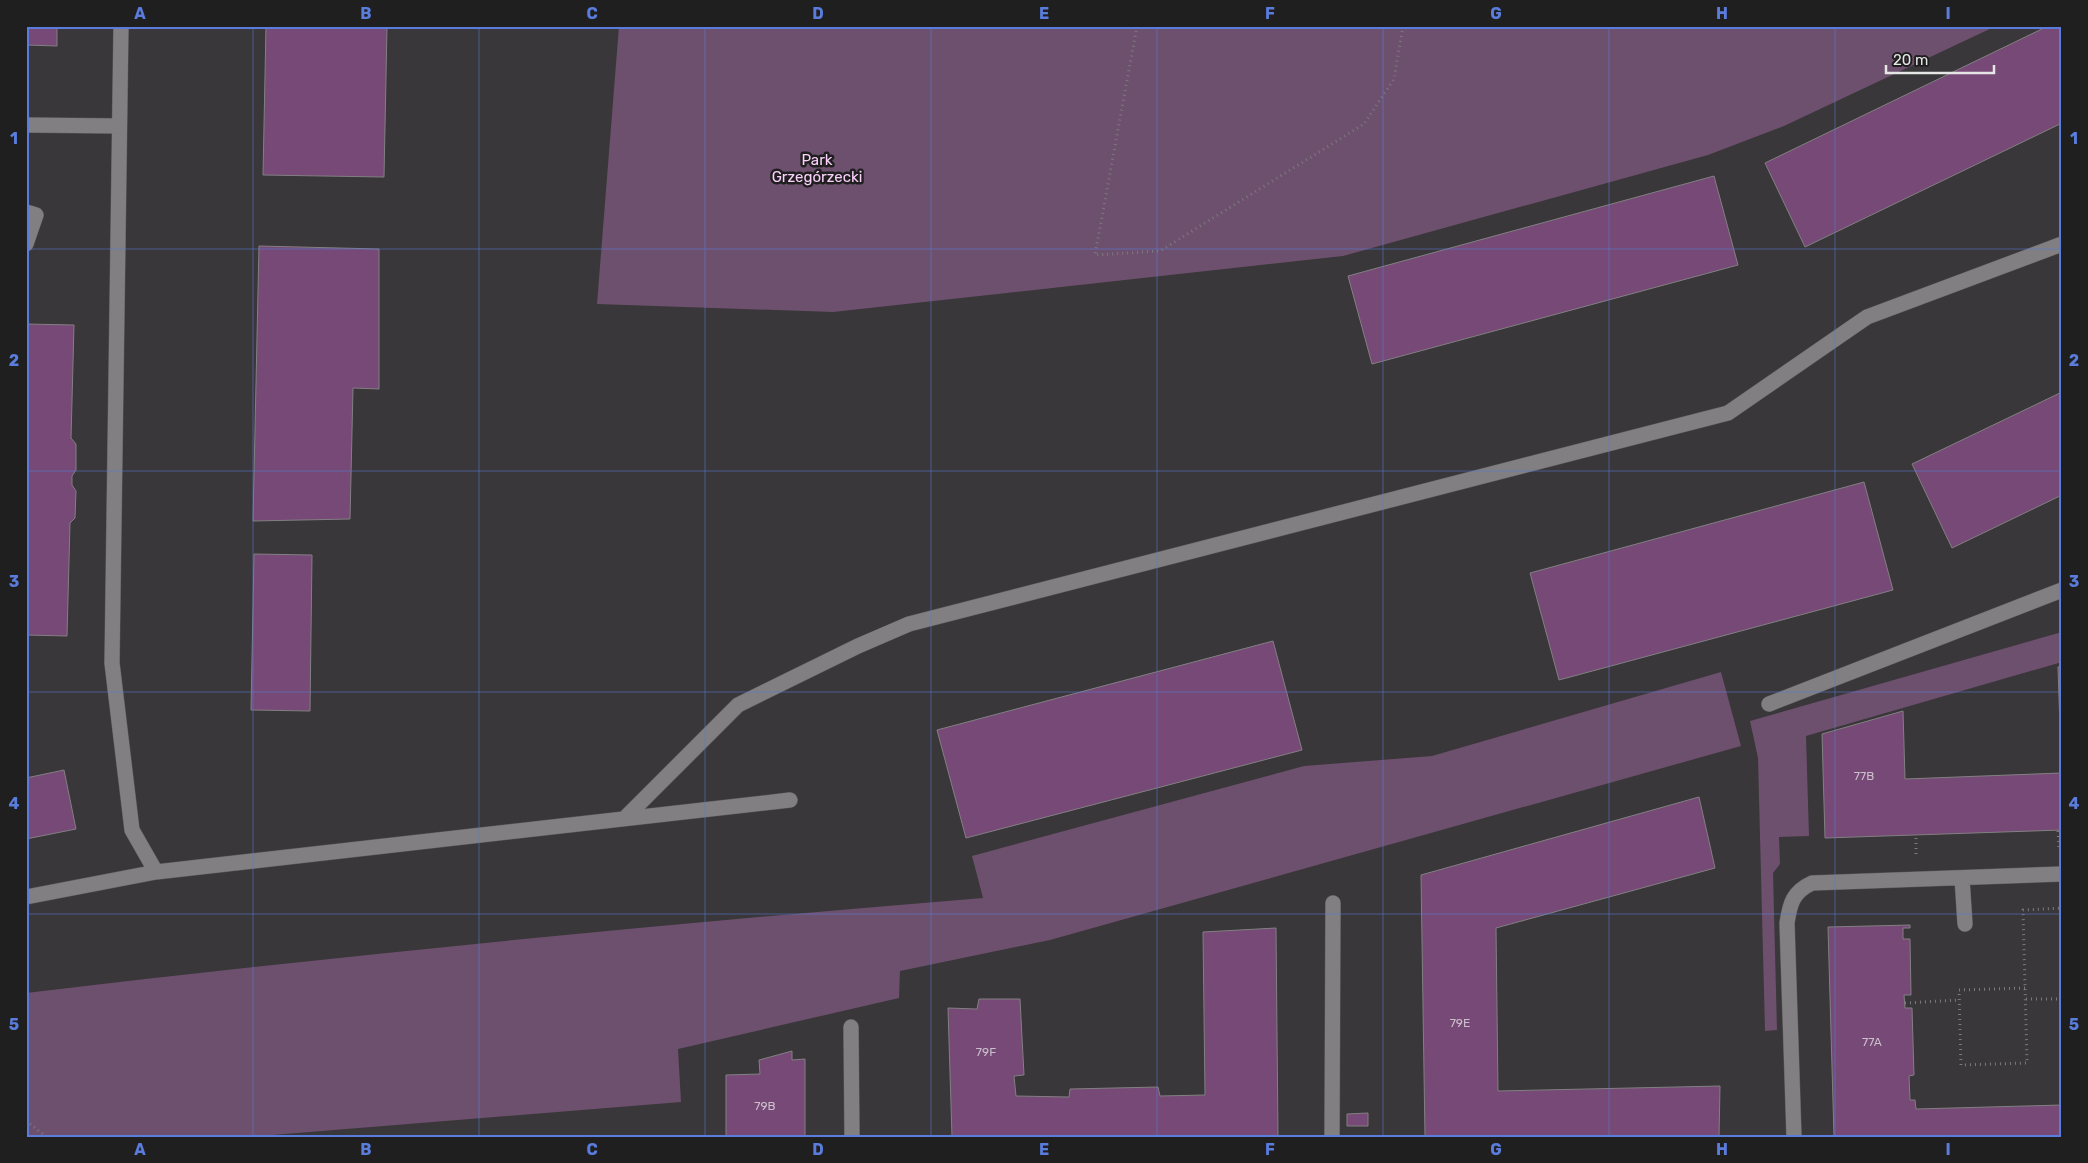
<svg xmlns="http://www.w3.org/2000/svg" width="2088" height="1163" viewBox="0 0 2088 1163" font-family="Rubik,sans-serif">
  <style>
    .green { fill: #6d506d }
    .building { fill: #764976; stroke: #828082 }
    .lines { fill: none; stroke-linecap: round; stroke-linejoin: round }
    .minor-casing { stroke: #585658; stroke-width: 16 }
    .path { stroke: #7c7a7c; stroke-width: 3; stroke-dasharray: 1 4; stroke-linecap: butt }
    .minor { stroke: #817f81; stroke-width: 15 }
    .grid { fill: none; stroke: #5a7cdc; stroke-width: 1; stroke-opacity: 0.55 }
    .labels { text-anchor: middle; stroke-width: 5; stroke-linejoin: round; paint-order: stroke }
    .number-label { font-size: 12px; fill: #cbbfcb }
    .park-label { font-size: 15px; fill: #fbd1fb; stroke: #201f20 }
    .neatline { fill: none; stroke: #5a7cdc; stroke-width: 2 }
    .grid-label { font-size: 16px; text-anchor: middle; font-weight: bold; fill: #5a7cdc }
  </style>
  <rect width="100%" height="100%" fill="#393739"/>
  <path class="green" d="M 619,26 L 1996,26 L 1784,126 L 1708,155 L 1343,256 L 833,312 L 597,304 Z
    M 2062,632 L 2062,662 L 1806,736 L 1809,836 L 1779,837 L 1780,864 L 1773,873 L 1777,1030 L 1765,1031 L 1758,758 L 1750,721 Z
    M 1721,672 L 1741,746 L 1050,940 L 900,971 L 899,998 L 678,1049 L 681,1102 L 249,1137 L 26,1137 L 26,993 C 344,955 663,924 983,898 L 972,856 L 1304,766 L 1432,756 Z"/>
  <path class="building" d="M 26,26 L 57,26 L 57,46 L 26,45 Z
    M 266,26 L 387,26 L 384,177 L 263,175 Z
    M 2048,26 L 2062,27 L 2062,123 L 1805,247 L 1765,163 Z
    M 1714,176 L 1738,265 L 1372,364 L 1348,276 Z
    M 259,246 L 379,249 L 379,389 L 353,388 L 350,519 L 253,521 Z
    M 26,324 L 74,325 L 71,438 L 76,444 L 76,470 L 72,476 L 72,485 L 76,491 L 75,518 L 70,523 L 67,636 L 26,635 Z
    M 2062,392 L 2062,495 L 1952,548 L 1912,464 Z
    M 1864,482 L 1893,590 L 1559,680 L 1530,573 Z
    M 254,554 L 312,555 L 310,711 L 251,710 Z
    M 1273,641 L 1302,750 L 966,838 L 937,730 Z
    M 2062,665 L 2062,728 L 2060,728 L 2058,667 Z
    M 1903,711 L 1905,779 L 2061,773 L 2062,750 L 2062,830 L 1825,838 L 1822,734 Z
    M 64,770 L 76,829 L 26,839 L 26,778 Z
    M 1699,797 L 1715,868 L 1496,928 L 1498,1091 L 1720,1086 L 1719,1137 L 1425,1137 L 1421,875 Z
    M 1910,925 L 1910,928 L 1903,928 L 1903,939 L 1910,939 L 1911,995 L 1904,995 L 1905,1008 L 1912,1008 L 1914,1075 L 1909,1076 L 1910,1100 L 1915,1100 L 1916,1109 L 2062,1105 L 2062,1137 L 1834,1137 L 1828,927 Z
    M 1276,928 L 1278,1137 L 952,1137 L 948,1008 L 977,1009 L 979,999 L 1020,999 L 1024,1075 L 1014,1076 L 1016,1096 L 1069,1097 L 1070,1089 L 1158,1087 L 1160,1096 L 1205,1095 L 1203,932 Z
    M 792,1051 L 792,1060 L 805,1059 L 805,1137 L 726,1137 L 726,1075 L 760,1074 L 759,1060 Z
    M 1368,1113 L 1368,1126 L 1347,1126 L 1347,1114 Z"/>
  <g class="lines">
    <g class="minor-casing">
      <path id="minor" d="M 121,26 L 112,663 L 132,830 L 156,872
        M 26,125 L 119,126
        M 26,212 L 36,215 L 26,244
        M 1769,704 L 2062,590
        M 625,818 L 738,705 L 858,646 L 909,624 L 1728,413 L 1867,317 L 2062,244
        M 1962,878 L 1965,924
        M 26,897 L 156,872 L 790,800
        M 851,1027 L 852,1137
        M 1332,1137 L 1333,903
        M 1794,1137 L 1787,923 C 1790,903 1793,892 1812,883 L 2062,874"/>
    </g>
    <path class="path" d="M 1137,26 L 1095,255 L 1160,251 L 1364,124 L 1394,79 L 1403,26
      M 2058,831 L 2059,848
      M 1916,854 L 1916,834
      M 2025,988 L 1959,990 L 1961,1065 L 2027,1063 L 2023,910 L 2062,908
      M 2026,999 L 2062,999
      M 1905,1003 L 1959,1000
      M 26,1121 L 47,1137"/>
    <use href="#minor" class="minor"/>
  </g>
  <path class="grid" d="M 253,26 L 253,1137M 479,26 L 479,1137M 705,26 L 705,1137M 931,26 L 931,1137M 1157,26 L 1157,1137M 1383,26 L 1383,1137M 1609,26 L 1609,1137M 1835,26 L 1835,1137M 26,249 L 2062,249M 26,471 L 2062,471M 26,692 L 2062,692M 26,914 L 2062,914"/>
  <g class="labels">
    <g class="number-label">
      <text x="1864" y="780">77B</text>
      <text x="1460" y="1027">79E</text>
      <text x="1872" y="1046">77A</text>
      <text x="986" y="1056">79F</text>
      <text x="765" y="1110">79B</text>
    </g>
    <g class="park-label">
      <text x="817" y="165">Park<tspan x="817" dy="17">Grzegórzecki</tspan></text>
    </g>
  </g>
  <rect width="2088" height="1163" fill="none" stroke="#201f20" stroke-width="55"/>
  <path d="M1886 65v8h108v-8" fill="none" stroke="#e7e6e7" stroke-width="2.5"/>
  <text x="1893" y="65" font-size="15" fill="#e7e6e7" stroke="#201f20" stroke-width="4" paint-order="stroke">20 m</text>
  <rect x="28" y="28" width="2032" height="1108" class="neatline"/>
  <g class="grid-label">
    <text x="140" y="19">A</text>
    <text x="366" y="19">B</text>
    <text x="592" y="19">C</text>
    <text x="818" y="19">D</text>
    <text x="1044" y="19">E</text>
    <text x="1270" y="19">F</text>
    <text x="1496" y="19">G</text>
    <text x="1722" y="19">H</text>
    <text x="1948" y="19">I</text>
    <text x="14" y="144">1</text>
    <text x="2074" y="144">1</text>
    <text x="14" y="366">2</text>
    <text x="2074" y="366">2</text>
    <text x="14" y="587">3</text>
    <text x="2074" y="587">3</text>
    <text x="14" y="809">4</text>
    <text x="2074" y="809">4</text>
    <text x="14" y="1030">5</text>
    <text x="2074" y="1030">5</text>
    <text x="140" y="1155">A</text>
    <text x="366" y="1155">B</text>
    <text x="592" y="1155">C</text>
    <text x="818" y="1155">D</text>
    <text x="1044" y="1155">E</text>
    <text x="1270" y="1155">F</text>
    <text x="1496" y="1155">G</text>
    <text x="1722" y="1155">H</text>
    <text x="1948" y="1155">I</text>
  </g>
</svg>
